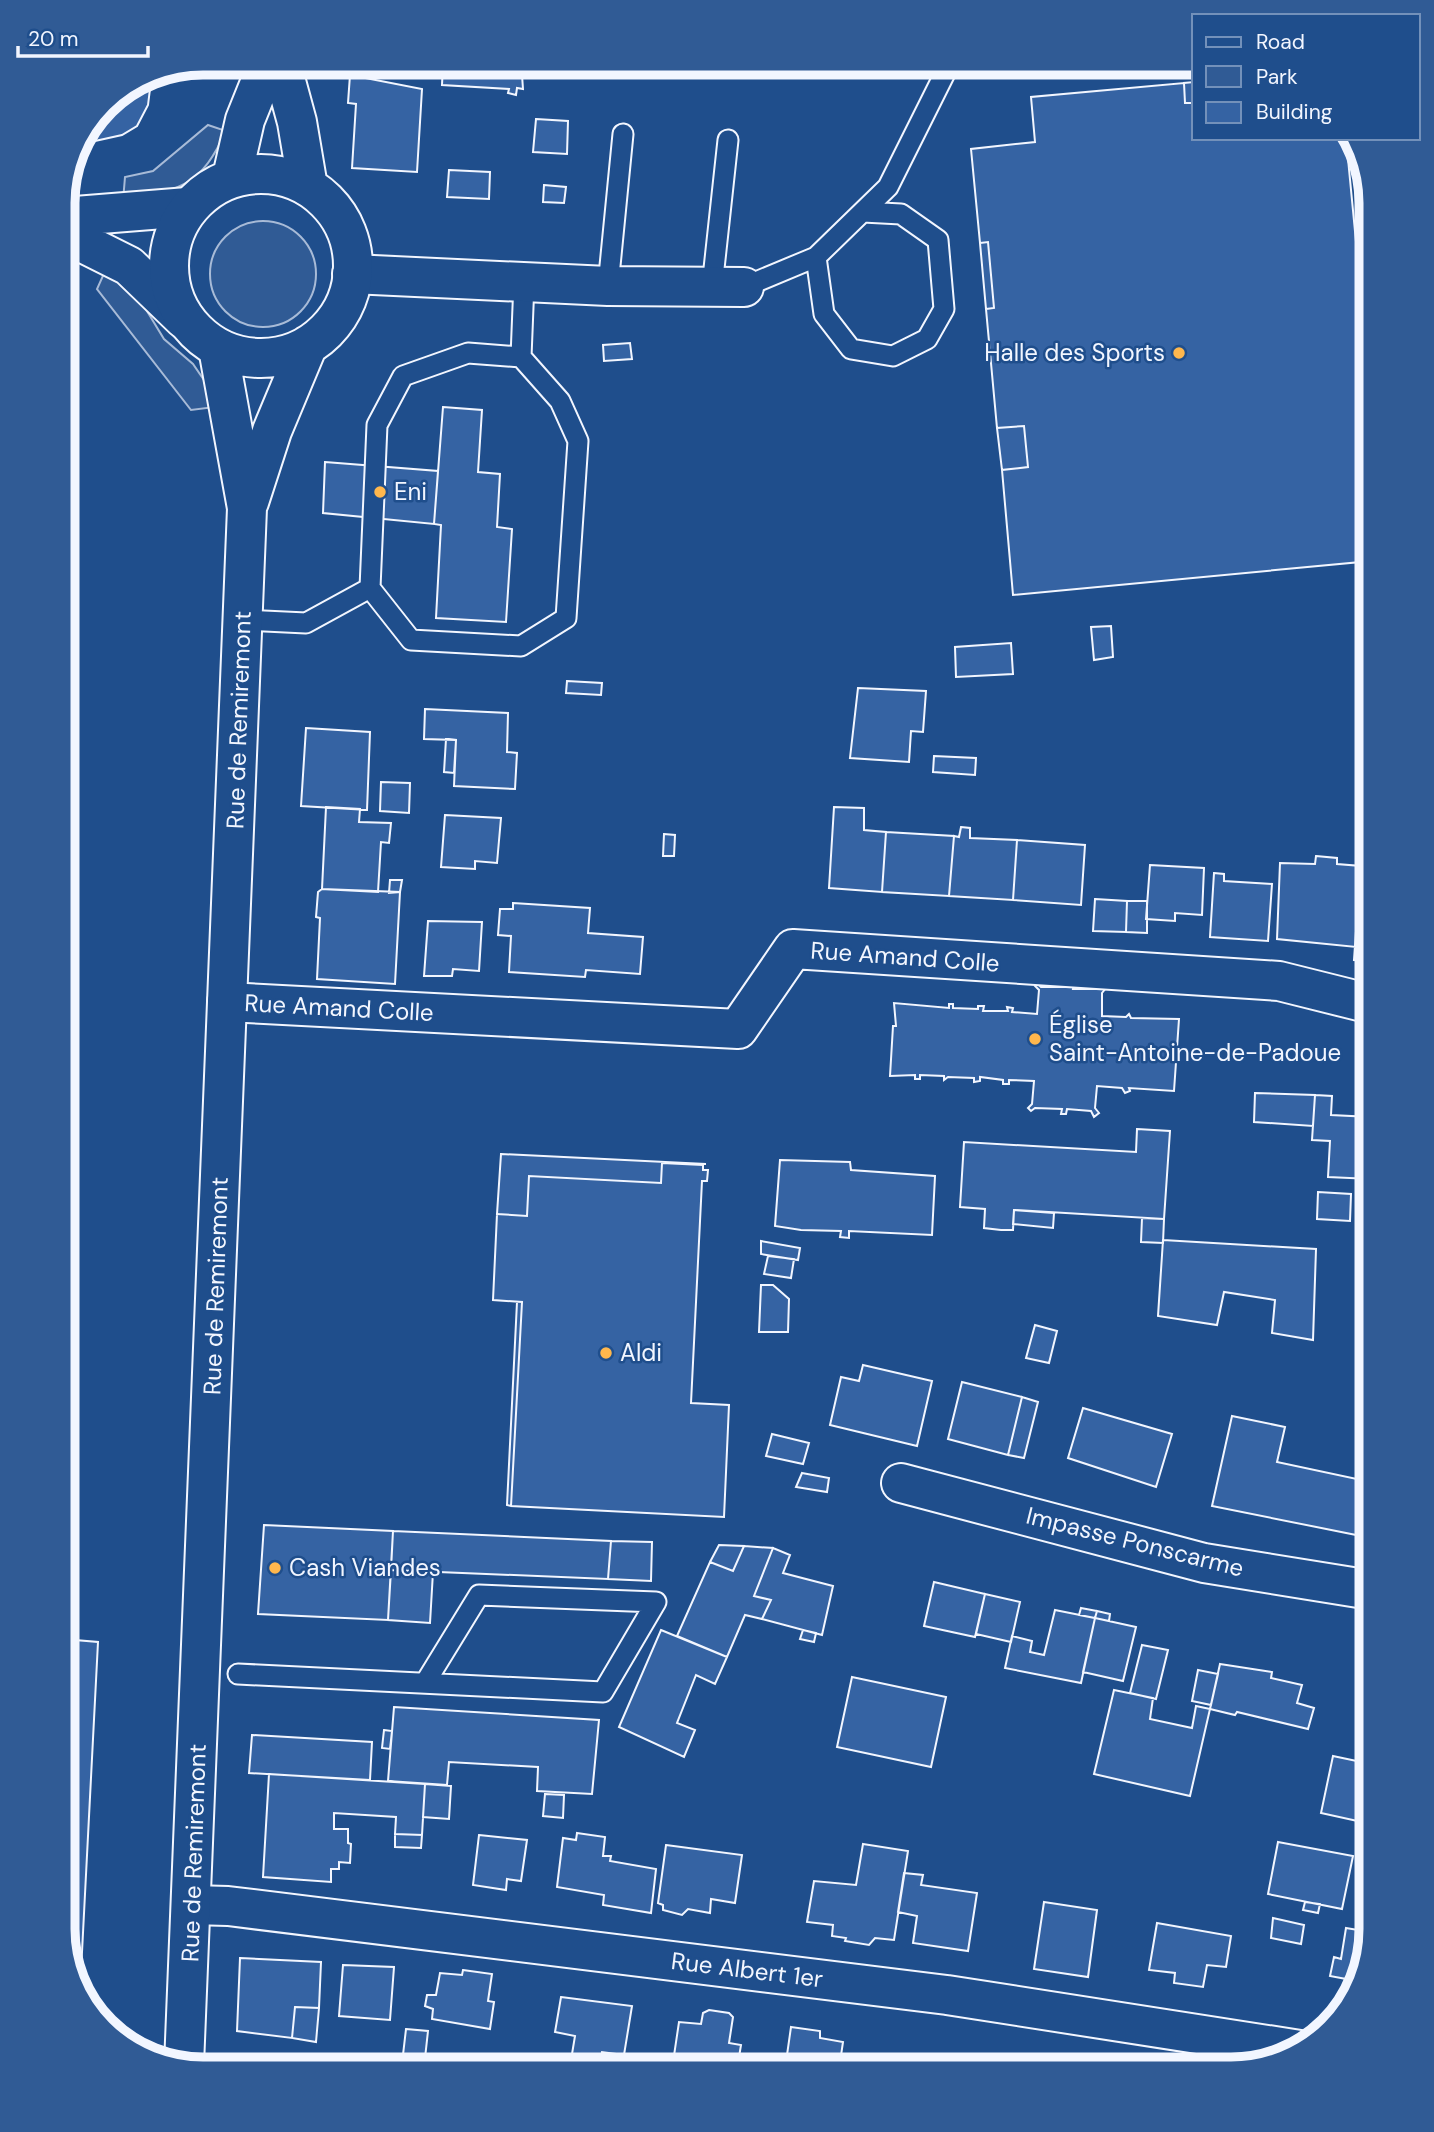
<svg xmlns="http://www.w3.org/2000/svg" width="1434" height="2132" viewBox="0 0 1434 2132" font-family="'DM Sans',sans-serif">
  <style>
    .green { fill: #305b95; stroke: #a8bbd7; stroke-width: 2 }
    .building { fill: #3563a3; stroke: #f2f6ff; stroke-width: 2 }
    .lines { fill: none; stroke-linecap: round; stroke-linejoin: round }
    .lane-casing { stroke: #f2f6ff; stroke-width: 23 }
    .street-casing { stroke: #f2f6ff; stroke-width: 42 }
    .primary-casing { stroke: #f2f6ff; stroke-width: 42 }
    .lane { stroke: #1f4e8c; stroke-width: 19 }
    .street { stroke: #1f4e8c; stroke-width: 38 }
    .primary { stroke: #1f4e8c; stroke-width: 38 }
    .poi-dot { fill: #ffb74d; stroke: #1f4e8c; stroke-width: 2.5 }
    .labels { text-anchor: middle; stroke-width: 5; stroke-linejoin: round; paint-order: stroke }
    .poi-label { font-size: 24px; fill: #f2f6ff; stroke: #1f4e8c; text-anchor: start }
    .street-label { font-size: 24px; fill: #f2f6ff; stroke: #1f4e8c }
    .rim { fill: none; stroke: #f2f6ff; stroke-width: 9 }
  </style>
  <rect width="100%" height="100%" fill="#1f4e8c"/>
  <path class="green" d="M 208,125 L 226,131 C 200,188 180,189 123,201 L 125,177 L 153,171 Z
    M210 274a53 53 0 1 1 106 0a53 53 0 1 1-106 0Z
    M 106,269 L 136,293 L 164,339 L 193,364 L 208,386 L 215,407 L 191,410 L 97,289 Z"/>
  <path class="building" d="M 443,63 L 524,63 L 531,66 L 530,76 L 522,75 L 523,89 L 517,88 L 516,95 L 508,93 L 509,89 L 442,85 Z
    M 152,73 L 148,105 L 137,126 L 122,135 L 77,145 L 104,104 Z
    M 350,75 L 422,89 L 417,172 L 352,168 L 356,104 L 348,103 Z
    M 1194,82 L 1194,103 L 1185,103 L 1184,83 Z
    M 1184,83 L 1185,103 L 1194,103 L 1194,138 L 1346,138 L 1371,397 L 1371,561 L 1013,595 L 1002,470 L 1028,467 L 1024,426 L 997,428 L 986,309 L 994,308 L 988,242 L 980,243 L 971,149 L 1035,142 L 1031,97 Z
    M 536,119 L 568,121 L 567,154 L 533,152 Z
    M 449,170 L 490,172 L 489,199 L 447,197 Z
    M 544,185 L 566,187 L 564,203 L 543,202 Z
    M 988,242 L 994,308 L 986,309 L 980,243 Z
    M 630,343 L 632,359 L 604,361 L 603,345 Z
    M 443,407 L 482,410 L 478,472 L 500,474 L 497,527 L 512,529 L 506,622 L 436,618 L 441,525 L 434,524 Z
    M 1024,426 L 1028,467 L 1002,470 L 997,428 Z
    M 325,462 L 438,471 L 434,524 L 323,513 Z
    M 1111,626 L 1113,657 L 1094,660 L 1091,627 Z
    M 1011,643 L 1013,674 L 956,677 L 955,647 Z
    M 567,681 L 602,683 L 601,695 L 566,693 Z
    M 858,688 L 926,691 L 923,732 L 911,731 L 909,762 L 850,758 Z
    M 425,709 L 508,713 L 507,752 L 517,753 L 515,789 L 454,786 L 456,740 L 424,739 Z
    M 306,728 L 370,732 L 367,810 L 301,806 Z
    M 446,739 L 456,740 L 454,773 L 444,772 Z
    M 934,756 L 976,758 L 975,775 L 933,772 Z
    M 381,782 L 410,783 L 409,813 L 380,811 Z
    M 326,807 L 360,809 L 359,822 L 391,823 L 389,843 L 381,842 L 378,892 L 322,889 Z
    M 834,807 L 864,808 L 864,830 L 886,832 L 882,892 L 829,888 Z
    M 445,815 L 501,818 L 497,863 L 475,861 L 475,869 L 441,867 Z
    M 961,827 L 970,828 L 970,838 L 1017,840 L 1013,900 L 949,896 L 954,836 L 959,837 Z
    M 886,832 L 954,836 L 949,896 L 882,892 Z
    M 664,834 L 675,835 L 674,856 L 663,856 Z
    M 1017,840 L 1085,845 L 1081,905 L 1013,900 Z
    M 1316,856 L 1337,858 L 1337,864 L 1361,866 L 1356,947 L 1277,939 L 1280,863 L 1315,864 Z
    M 1150,865 L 1204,868 L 1202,915 L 1175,913 L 1175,921 L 1146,919 Z
    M 1214,873 L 1224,874 L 1224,881 L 1272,884 L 1268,941 L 1210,937 Z
    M 390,880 L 402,880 L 400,892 L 389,893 Z
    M 322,889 L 400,892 L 395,984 L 317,979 L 320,918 L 316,917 L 318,892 Z
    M 1095,899 L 1127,901 L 1126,932 L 1093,931 Z
    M 1127,901 L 1147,901 L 1147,933 L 1126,932 Z
    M 513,903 L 590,908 L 588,933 L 643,937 L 640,974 L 586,970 L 585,977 L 509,972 L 511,936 L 498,935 L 500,909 L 513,909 Z
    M 1357,917 L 1371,919 L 1371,961 L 1354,960 Z
    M 428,921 L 482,922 L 479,971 L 453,969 L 452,976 L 424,976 Z
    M 1069,983 L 1074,984 L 1073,989 L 1099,989 L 1103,985 L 1106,988 L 1102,993 L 1102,1016 L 1126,1017 L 1129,1014 L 1131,1018 L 1179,1019 L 1174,1091 L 1129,1088 L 1130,1091 L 1125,1093 L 1122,1088 L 1097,1086 L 1095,1108 L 1099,1113 L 1094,1117 L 1091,1111 L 1067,1109 L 1066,1114 L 1061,1114 L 1062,1109 L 1035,1108 L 1031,1111 L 1028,1108 L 1032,1104 L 1034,1081 L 1009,1080 L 1009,1084 L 1003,1084 L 1003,1080 L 980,1077 L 980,1081 L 974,1082 L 974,1078 L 948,1077 L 944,1080 L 944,1076 L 920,1075 L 920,1079 L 915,1079 L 915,1075 L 890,1076 L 893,1026 L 896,1026 L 894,1003 L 949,1008 L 949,1004 L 953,1004 L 953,1008 L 978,1009 L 978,1006 L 984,1006 L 983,1011 L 1008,1011 L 1007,1007 L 1013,1008 L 1012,1012 L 1037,1014 L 1039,990 L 1035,986 L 1038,984 L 1041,987 L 1069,987 Z
    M 1255,1093 L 1315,1095 L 1313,1126 L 1254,1122 Z
    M 1315,1095 L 1332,1096 L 1331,1115 L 1371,1117 L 1371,1179 L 1328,1177 L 1330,1141 L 1312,1140 Z
    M 1137,1129 L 1170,1131 L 1164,1219 L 1014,1210 L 1013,1230 L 1001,1230 L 984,1228 L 985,1209 L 960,1207 L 964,1142 L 1136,1152 Z
    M 501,1154 L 706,1164 L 662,1163 L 661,1183 L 529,1176 L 527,1216 L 497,1214 Z
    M 780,1160 L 850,1162 L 851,1170 L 935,1176 L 932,1235 L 849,1231 L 849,1238 L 840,1237 L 841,1231 L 801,1230 L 775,1226 Z
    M 662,1163 L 703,1165 L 703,1170 L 708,1170 L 707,1181 L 702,1181 L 691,1403 L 729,1405 L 724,1517 L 511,1506 L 522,1302 L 493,1300 L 497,1214 L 527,1216 L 529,1176 L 661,1183 Z
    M 1318,1192 L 1351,1194 L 1350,1221 L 1317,1219 Z
    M 1014,1210 L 1054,1213 L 1053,1228 L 1013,1224 Z
    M 1142,1218 L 1164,1219 L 1163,1243 L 1141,1242 Z
    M 1163,1240 L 1316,1249 L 1313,1340 L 1272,1333 L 1275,1300 L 1224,1292 L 1217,1325 L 1158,1316 Z
    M 761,1241 L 800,1248 L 798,1260 L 761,1254 Z
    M 768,1256 L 794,1259 L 791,1278 L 764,1274 Z
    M 761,1285 L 773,1285 L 789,1299 L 788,1332 L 759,1332 Z
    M 517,1302 L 522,1302 L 511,1506 L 507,1505 Z
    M 1035,1325 L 1057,1331 L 1049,1363 L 1026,1358 Z
    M 1366,1331 L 1371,1332 L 1371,1350 L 1364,1349 Z
    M 863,1365 L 932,1381 L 917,1446 L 830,1425 L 841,1377 L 859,1381 Z
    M 962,1382 L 1022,1397 L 1008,1455 L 948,1439 Z
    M 1022,1397 L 1038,1402 L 1024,1458 L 1008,1455 Z
    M 1083,1408 L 1172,1434 L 1156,1487 L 1068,1458 Z
    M 1232,1416 L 1285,1427 L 1277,1462 L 1371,1482 L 1371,1538 L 1212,1506 Z
    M 772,1434 L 809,1443 L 803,1464 L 766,1456 Z
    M 802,1473 L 829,1478 L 827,1492 L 796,1487 Z
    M 264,1525 L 393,1531 L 388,1620 L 258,1614 Z
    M 393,1531 L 611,1541 L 608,1579 L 391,1570 Z
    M 611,1541 L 652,1542 L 651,1581 L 608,1579 Z
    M 719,1545 L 744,1546 L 733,1571 L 710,1562 Z
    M 744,1546 L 773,1548 L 754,1596 L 771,1600 L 762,1619 L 745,1615 L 727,1657 L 677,1636 L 710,1562 L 733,1571 Z
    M 773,1548 L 790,1555 L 783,1573 L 833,1586 L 822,1635 L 762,1619 L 771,1600 L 754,1596 Z
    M 391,1570 L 433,1572 L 430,1623 L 388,1620 Z
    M 934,1582 L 985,1594 L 975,1637 L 924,1626 Z
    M 985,1594 L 1020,1602 L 1011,1642 L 976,1634 Z
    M 1081,1608 L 1097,1611 L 1095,1618 L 1079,1615 Z
    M 1055,1610 L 1095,1618 L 1081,1683 L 1005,1668 L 1012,1636 L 1032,1641 L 1030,1652 L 1044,1655 Z
    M 1097,1611 L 1110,1614 L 1109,1621 L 1095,1618 Z
    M 1095,1618 L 1136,1627 L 1123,1681 L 1083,1672 Z
    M 661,1630 L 727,1657 L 715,1684 L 696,1675 L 677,1723 L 695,1730 L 684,1757 L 619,1727 Z
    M 803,1630 L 816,1633 L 814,1642 L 800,1639 Z
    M 63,1639 L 98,1642 L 80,1991 L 63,1928 Z
    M 1142,1645 L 1168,1650 L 1156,1699 L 1130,1693 Z
    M 1220,1664 L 1272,1672 L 1271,1678 L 1302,1685 L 1297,1703 L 1314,1708 L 1308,1729 L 1237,1712 L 1235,1715 L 1210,1709 Z
    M 1198,1670 L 1218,1674 L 1211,1705 L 1192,1701 Z
    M 852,1677 L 946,1697 L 931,1767 L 837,1747 Z
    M 1114,1690 L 1153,1698 L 1150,1719 L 1192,1728 L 1196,1706 L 1210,1709 L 1190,1796 L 1094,1774 Z
    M 394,1707 L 599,1720 L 592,1794 L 537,1791 L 538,1767 L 449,1762 L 447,1785 L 388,1781 Z
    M 384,1730 L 392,1731 L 390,1749 L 382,1748 Z
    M 252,1735 L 372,1742 L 370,1780 L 249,1773 Z
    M 1333,1756 L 1371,1764 L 1371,1824 L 1321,1813 Z
    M 269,1774 L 425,1784 L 422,1835 L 395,1834 L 396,1817 L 334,1813 L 334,1829 L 348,1829 L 348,1843 L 351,1844 L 350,1863 L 339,1862 L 339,1869 L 331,1869 L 331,1882 L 263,1877 Z
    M 425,1784 L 451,1786 L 449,1819 L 423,1817 Z
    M 545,1794 L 564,1795 L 563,1818 L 543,1816 Z
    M 577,1833 L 605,1837 L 603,1856 L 611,1856 L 610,1861 L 656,1869 L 651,1913 L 603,1905 L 604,1895 L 557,1887 L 563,1838 L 576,1840 Z
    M 395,1834 L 422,1835 L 421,1848 L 395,1847 Z
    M 479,1835 L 527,1840 L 521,1881 L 507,1879 L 506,1890 L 473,1885 Z
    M 1278,1842 L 1353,1856 L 1342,1909 L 1268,1894 Z
    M 863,1844 L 908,1851 L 894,1940 L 875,1938 L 869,1945 L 845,1941 L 846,1938 L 832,1936 L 833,1925 L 807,1922 L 814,1881 L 856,1885 Z
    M 666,1845 L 742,1855 L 735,1903 L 711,1899 L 710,1913 L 688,1909 L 682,1915 L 663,1910 L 663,1905 L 658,1903 Z
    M 904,1873 L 923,1875 L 921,1885 L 977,1893 L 968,1951 L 913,1943 L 917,1916 L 898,1912 Z
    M 1044,1902 L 1097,1910 L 1088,1977 L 1034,1969 Z
    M 1305,1902 L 1320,1904 L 1318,1913 L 1303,1910 Z
    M 1273,1918 L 1304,1925 L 1301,1944 L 1271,1938 Z
    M 1157,1923 L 1231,1936 L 1226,1967 L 1207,1965 L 1203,1987 L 1174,1983 L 1175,1973 L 1149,1970 Z
    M 1346,1928 L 1370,1932 L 1357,1981 L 1330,1976 L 1334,1957 L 1341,1959 Z
    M 240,1958 L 321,1962 L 319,2008 L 295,2007 L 292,2038 L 237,2031 Z
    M 343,1965 L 394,1967 L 390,2020 L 339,2016 Z
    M 463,1970 L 492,1974 L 488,2001 L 494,2002 L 490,2029 L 432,2019 L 433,2009 L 425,2006 L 427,1995 L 436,1995 L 440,1973 L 462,1975 Z
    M 561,1997 L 632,2006 L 624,2055 L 602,2052 L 600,2060 L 572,2054 L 575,2036 L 555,2032 Z
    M 295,2007 L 319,2008 L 316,2042 L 292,2038 Z
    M 709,2010 L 729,2013 L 733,2017 L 729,2043 L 741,2045 L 737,2069 L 672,2069 L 679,2022 L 701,2024 L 703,2013 Z
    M 791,2027 L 820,2031 L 820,2038 L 843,2042 L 839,2069 L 785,2069 Z
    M 406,2029 L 428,2031 L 425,2058 L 403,2055 Z
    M 921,2056 L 953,2062 L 952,2069 L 919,2069 Z"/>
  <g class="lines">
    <g class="lane-casing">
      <path id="lane" d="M 816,257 L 824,314 L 851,349 L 893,356 L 927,339 L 944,309 L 938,240 L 901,214 L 863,212
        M 608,286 L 623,134
        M 712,287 L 728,140
        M 744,287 L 816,257 L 888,187 L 950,63
        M 521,357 L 524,282
        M 243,620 L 306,623 L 370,588 L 377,425 L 403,376 L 468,353 L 521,357 L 560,401 L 578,441 L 566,618 L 521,646 L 411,640 L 370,588
        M 238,1674 L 603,1692 L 656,1602 L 479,1595 L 425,1683"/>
    </g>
    <g class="street-casing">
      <path id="street" d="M 63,217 L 188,207
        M 63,233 L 129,266 L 184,319
        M 352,274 L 608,286 L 744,287
        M 227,1002 L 738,1029 L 793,949 L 1279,981 L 1371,1004
        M 901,1483 L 1204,1563 L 1371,1590
        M 192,1905 L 228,1906 L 947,1995 L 1300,2050"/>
    </g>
    <g class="primary-casing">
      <path id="primary" d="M 281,63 L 297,122 L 308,187
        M169 266a92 92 0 1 1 184 0a92 92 0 1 1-184 0Z
        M 232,177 L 245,120 L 268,63
        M 249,502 L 272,431 L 308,345
        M 184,2065 L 247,508 L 218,348"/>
    </g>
    <use href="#lane" class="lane"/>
    <use href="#street" class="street"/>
    <use href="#primary" class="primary"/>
  </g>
  <g class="poi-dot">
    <circle cx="1179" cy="353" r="7"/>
    <circle cx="380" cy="492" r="7"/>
    <circle cx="1035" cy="1039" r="7"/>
    <circle cx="606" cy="1353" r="7"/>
    <circle cx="275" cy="1568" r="7"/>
  </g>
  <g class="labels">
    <g class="poi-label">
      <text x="1165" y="361" text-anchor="end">Halle des Sports</text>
      <text x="394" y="500">Eni</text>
      <text x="1049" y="1033">Église<tspan x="1049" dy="28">Saint-Antoine-de-Padoue</tspan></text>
      <text x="620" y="1361">Aldi</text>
      <text x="289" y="1576">Cash Viandes</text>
    </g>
    <g class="street-label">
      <text transform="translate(239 720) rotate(-88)" y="8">Rue de Remiremont</text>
      <text transform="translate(905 957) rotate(4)" y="8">Rue Amand Colle</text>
      <text transform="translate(339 1008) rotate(3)" y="8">Rue Amand Colle</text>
      <text transform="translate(216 1286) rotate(-88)" y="8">Rue de Remiremont</text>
      <text transform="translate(1135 1542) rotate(14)" y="8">Impasse Ponscarme</text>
      <text transform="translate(194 1853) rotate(-88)" y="8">Rue de Remiremont</text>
      <text transform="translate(747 1970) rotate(7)" y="8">Rue Albert 1er</text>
    </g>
  </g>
  <path d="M0 0H1434V2132H0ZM203 75H1231A128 128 0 0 1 1359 203V1929A128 128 0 0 1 1231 2057H203A128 128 0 0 1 75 1929V203A128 128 0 0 1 203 75Z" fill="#305b95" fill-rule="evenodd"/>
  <path class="rim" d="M203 75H1231A128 128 0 0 1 1359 203V1929A128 128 0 0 1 1231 2057H203A128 128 0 0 1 75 1929V203A128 128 0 0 1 203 75Z"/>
  <rect x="1192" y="14" width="228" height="126" fill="#1f4e8c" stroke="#7391ba" stroke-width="2"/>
  <rect x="1206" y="37" width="35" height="10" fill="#1f4e8c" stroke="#7391ba" stroke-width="2"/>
  <text x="1256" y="49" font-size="21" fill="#f2f6ff">Road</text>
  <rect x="1206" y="66" width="35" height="21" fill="#305b95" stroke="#7391ba" stroke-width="2"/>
  <text x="1256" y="84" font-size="21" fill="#f2f6ff">Park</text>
  <rect x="1206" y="102" width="35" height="21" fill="#3563a3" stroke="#7391ba" stroke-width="2"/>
  <text x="1256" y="119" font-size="21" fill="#f2f6ff">Building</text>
  <path d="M18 46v10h130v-10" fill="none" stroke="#f2f6ff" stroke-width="3.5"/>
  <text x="28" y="46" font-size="21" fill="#f2f6ff" stroke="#1f4e8c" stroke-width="5" paint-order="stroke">20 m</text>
</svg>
